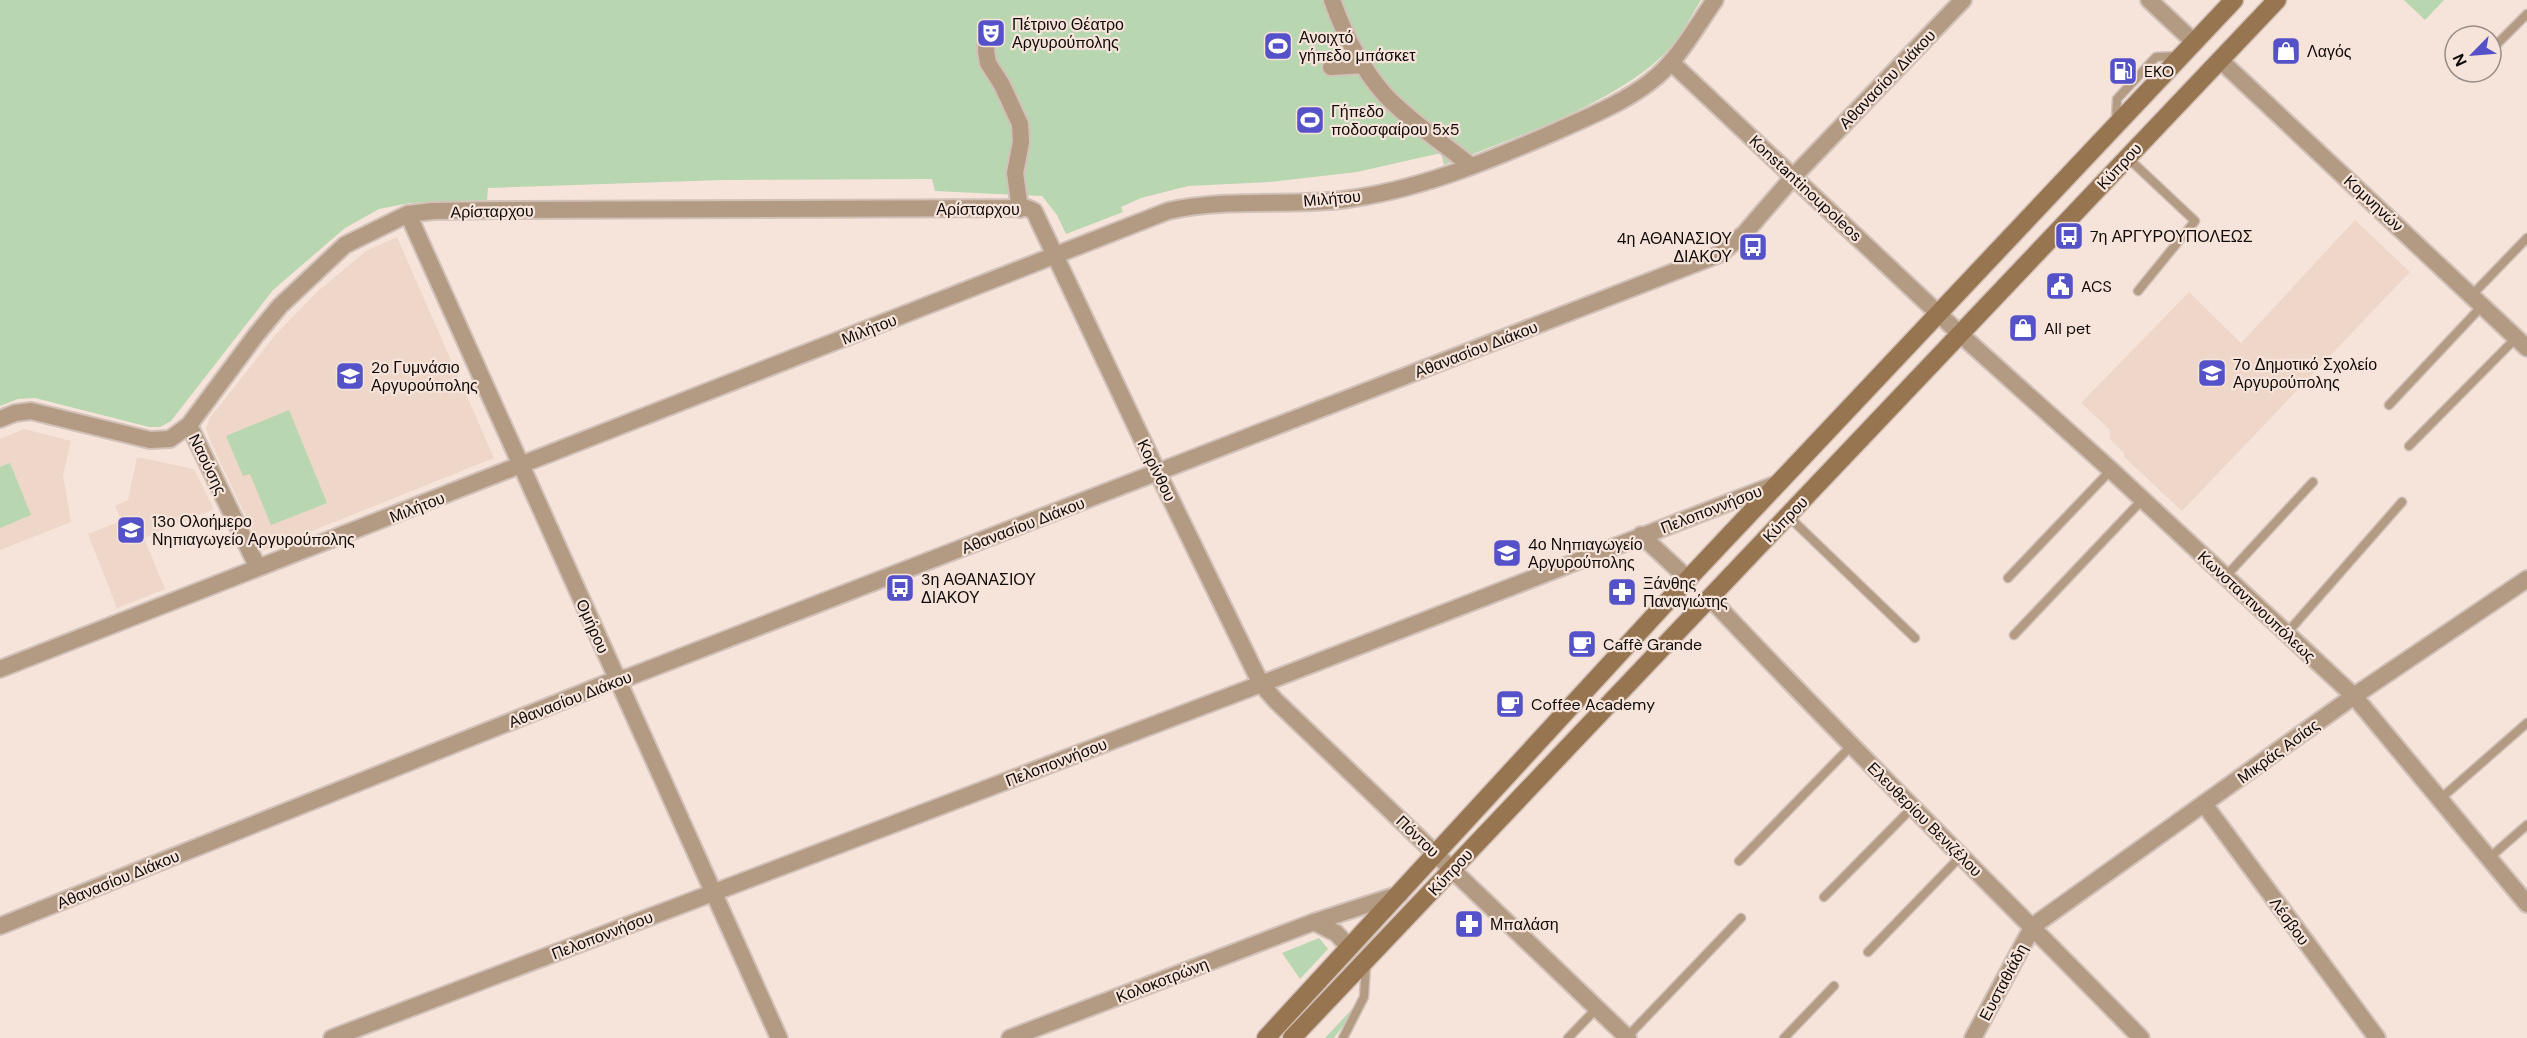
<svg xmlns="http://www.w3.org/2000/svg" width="2527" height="1038" viewBox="0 0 2527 1038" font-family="'DM Sans',sans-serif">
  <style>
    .built { fill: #eed6c8 }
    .green { fill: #b8d6af }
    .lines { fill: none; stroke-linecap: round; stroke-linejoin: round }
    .lane-casing { stroke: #d1c1b9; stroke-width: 11 }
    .street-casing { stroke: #d1c1b9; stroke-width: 20 }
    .secondary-casing { stroke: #d1c1b9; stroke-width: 21 }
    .lane { stroke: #b39b83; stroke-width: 8 }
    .street { stroke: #b39b83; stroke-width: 16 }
    .secondary { stroke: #987551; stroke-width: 18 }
    .labels { text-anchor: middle; stroke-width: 4.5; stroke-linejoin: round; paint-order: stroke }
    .poi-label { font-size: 16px; fill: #100b08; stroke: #f6e4db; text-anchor: start }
    .street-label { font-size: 16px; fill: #100b08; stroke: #f6e4db }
  </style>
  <rect width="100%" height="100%" fill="#f6e4db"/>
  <path class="built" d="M 2355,220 L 2410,272 L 2182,511 L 2124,457 L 2124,453 L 2110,439 L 2110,430 L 2081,403 L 2189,292 L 2241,343 Z
    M 397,237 L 494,458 L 262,551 L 212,445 L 206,429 L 209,419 L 277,333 L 317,292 L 366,251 Z
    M 24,429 L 71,441 L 63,475 L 71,522 L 0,550 L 0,439 Z
    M 137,457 L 194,469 L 214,509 L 144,538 L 165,589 L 117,608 L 88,534 L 121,521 L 115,506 L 128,500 Z"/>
  <path class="green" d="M 0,0 L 1701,0 C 1691,16 1681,36 1668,50 C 1621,101 1510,140 1444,165 L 1441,153 L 1357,172 L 1270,182 L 1188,186 L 1141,198 L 1121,207 L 1123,212 L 1066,234 L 1057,215 L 1042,196 L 935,191 L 932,179 L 723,180 L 488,188 L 487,200 L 410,203 L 379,209 L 345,228 L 273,290 L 171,421 L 160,427 L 149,427 L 35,398 L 18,399 L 0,406 Z
    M 2404,0 L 2444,0 L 2425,20 Z
    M 289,410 L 327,503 L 271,525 L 250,474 L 243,476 L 226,436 Z
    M 10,463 L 31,515 L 0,528 L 0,467 Z
    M 1319,938 L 1328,949 L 1300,979 L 1282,953 Z
    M 1353,1008 L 1355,1010 L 1334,1038 L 1325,1038 Z"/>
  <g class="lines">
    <g class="lane-casing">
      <path id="lane" d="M 2492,49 L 2527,14
        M 2116,121 L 2117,99 L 2156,57 L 2178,56
        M 2128,158 L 2195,221 L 2138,291
        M 2472,295 L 2527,238
        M 2389,405 L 2482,306
        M 2409,446 L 2516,338
        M 1788,516 L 1915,638
        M 2226,576 L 2313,482
        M 2008,578 L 2111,470
        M 2287,633 L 2402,502
        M 2014,635 L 2143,499
        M 2439,800 L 2527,723
        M 2488,859 L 2527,825
        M 1739,861 L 1852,745
        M 1824,897 L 1912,808
        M 1868,952 L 1961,856
        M 1627,1037 L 1741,918
        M 1343,1038 L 1364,997 L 1366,964
        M 1568,1038 L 1597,1008
        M 1784,1038 L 1834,986"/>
    </g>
    <g class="street-casing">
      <path id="street" d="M 1332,0 C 1344,34 1362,69 1386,96 C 1411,122 1443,143 1471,166
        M 2149,0 L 2194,42
        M 987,36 L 986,51 L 988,63 L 1002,85 L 1020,124 L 1021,142 L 1015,173 L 1020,209
        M 2220,60 L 2527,348
        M 1672,63 L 1960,334 L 2111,470 L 2354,696 L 2527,904
        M 1331,67 L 1364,65
        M 408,214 L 779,1038
        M 0,419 L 15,413 L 31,411 L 150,440 L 170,439 L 189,425 L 256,335 L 280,306 L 345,245 L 408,214 L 433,211 L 501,210 L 1027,208 L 1034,211 L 1158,473 L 1261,684 L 1276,701 L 1628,1038
        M 189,425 L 258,568
        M 1641,535 L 1688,579
        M 1710,598 C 1850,748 1998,891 2141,1038
        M 0,669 L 1168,211 C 1225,198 1284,206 1341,200 C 1416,191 1489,161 1557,131 C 1588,117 1623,103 1650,82 C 1678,61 1695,28 1715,0
        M 2204,804 L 2377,1038
        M 1314,922 L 1400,894
        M 0,926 L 617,679 L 629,677 L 1720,254 L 1744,234 L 1794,176 L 1963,0
        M 332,1038 L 1261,684 L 1779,483
        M 1010,1038 L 1314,922 L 1336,933 L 1349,947
        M 1973,1038 L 2033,926 L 2354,696 L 2527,579"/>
    </g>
    <g class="secondary-casing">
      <path id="secondary" d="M 1266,1038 L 1688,579 L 2234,0
        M 1292,1038 L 2277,0"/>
    </g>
    <use href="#lane" class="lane"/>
    <use href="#street" class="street"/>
    <use href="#secondary" class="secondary"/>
  </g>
  <defs>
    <g id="theatre-square" transform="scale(1.5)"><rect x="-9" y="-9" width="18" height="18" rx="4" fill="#5552c9" stroke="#f6e4db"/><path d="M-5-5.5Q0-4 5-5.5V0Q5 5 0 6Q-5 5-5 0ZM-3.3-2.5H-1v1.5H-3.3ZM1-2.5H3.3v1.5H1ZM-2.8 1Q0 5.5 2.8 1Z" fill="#fff"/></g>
    <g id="stadium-square" transform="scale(1.5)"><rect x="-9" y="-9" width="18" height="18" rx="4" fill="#5552c9" stroke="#f6e4db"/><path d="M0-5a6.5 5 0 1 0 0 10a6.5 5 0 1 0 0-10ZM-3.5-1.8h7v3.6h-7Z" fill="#fff"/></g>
    <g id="shop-square" transform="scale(1.5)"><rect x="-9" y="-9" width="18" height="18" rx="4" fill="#5552c9" stroke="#f6e4db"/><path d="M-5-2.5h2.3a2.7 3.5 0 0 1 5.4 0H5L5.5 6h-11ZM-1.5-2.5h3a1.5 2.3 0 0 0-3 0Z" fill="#fff"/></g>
    <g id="fuel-square" transform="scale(1.5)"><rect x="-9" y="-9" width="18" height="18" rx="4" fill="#5552c9" stroke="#f6e4db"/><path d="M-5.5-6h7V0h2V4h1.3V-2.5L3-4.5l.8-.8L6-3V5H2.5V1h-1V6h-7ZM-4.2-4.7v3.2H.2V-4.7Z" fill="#fff"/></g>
    <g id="bus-square" transform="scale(1.5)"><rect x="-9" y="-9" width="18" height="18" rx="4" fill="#5552c9" stroke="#f6e4db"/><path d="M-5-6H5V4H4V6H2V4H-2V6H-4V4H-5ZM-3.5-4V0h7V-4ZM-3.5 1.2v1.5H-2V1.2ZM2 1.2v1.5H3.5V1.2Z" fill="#fff"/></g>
    <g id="civic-square" transform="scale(1.5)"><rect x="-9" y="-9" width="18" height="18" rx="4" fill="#5552c9" stroke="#f6e4db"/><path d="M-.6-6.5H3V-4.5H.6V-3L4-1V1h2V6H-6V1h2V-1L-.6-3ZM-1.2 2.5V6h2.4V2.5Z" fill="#fff"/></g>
    <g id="school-square" transform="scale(1.5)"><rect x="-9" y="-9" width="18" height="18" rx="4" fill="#5552c9" stroke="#f6e4db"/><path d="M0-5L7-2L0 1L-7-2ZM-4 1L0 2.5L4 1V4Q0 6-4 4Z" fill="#fff"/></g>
    <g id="pharmacy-square" transform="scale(1.5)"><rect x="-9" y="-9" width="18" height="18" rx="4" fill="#5552c9" stroke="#f6e4db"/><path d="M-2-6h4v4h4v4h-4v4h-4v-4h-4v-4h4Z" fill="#fff"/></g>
    <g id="cafe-square" transform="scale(1.5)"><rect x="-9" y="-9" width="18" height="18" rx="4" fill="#5552c9" stroke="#f6e4db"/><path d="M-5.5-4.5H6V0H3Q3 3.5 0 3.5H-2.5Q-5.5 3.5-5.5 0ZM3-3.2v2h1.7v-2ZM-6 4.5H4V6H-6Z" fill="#fff"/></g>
  </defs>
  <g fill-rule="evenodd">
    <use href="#theatre-square" x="991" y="33"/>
    <use href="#stadium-square" x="1278" y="46"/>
    <use href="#shop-square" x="2286" y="51"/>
    <use href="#fuel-square" x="2123" y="71"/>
    <use href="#stadium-square" x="1310" y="120"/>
    <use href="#bus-square" x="2069" y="236"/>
    <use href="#bus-square" x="1753" y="247"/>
    <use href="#civic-square" x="2060" y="286"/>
    <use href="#shop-square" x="2023" y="328"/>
    <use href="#school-square" x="2212" y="373"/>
    <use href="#school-square" x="350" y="376"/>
    <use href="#school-square" x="131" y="530"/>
    <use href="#school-square" x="1507" y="553"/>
    <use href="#bus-square" x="900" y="588"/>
    <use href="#pharmacy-square" x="1622" y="592"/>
    <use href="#cafe-square" x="1582" y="644"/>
    <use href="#cafe-square" x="1510" y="704"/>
    <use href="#pharmacy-square" x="1469" y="924"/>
  </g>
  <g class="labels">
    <g class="poi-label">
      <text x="1012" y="30">Πέτρινο Θέατρο<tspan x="1012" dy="18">Αργυρούπολης</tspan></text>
      <text x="1299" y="43">Ανοιχτό<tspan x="1299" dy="18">γήπεδο μπάσκετ</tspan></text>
      <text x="2307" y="57">Λαγός</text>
      <text x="2144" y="77">EKO</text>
      <text x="1331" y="117">Γήπεδο<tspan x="1331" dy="18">ποδοσφαίρου 5x5</tspan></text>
      <text x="2090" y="242">7η ΑΡΓΥΡΟΥΠΟΛΕΩΣ</text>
      <text x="1732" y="244" text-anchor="end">4η ΑΘΑΝΑΣΙΟΥ<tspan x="1732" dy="18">ΔΙΑΚΟΥ</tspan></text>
      <text x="2081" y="292">ACS</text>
      <text x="2044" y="334">All pet</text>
      <text x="2233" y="370">7ο Δημοτικό Σχολείο<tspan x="2233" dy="18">Αργυρούπολης</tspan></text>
      <text x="371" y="373">2ο Γυμνάσιο<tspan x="371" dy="18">Αργυρούπολης</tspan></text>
      <text x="152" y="527">13ο Ολοήμερο<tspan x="152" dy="18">Νηπιαγωγείο Αργυρούπολης</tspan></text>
      <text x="1528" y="550">4ο Νηπιαγωγείο<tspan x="1528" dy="18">Αργυρούπολης</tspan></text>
      <text x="921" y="585">3η ΑΘΑΝΑΣΙΟΥ<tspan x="921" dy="18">ΔΙΑΚΟΥ</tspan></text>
      <text x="1643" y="589">Ξάνθης<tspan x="1643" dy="18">Παναγιώτης</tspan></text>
      <text x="1603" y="650">Caffè Grande</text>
      <text x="1531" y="710">Coffee Academy</text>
      <text x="1490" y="930">Μπαλάση</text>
    </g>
    <g class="street-label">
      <text transform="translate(1887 79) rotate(-46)" y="6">Αθανασίου Διάκου</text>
      <text transform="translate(2119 166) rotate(-47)" y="6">Κύπρου</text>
      <text transform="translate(1806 188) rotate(43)" y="6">Konstantinoupoleos</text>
      <text transform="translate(1332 198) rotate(-5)" y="6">Μιλήτου</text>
      <text transform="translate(2374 203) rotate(43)" y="6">Κομνηνών</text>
      <text x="978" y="215">Αρίσταρχου</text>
      <text transform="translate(492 211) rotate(-1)" y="6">Αρίσταρχου</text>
      <text transform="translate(869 329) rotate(-21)" y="6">Μιλήτου</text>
      <text transform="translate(1476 349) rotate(-21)" y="6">Αθανασίου Διάκου</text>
      <text transform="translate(208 464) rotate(64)" y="6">Ναούσης</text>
      <text transform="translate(1157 470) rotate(64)" y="6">Κορίνθου</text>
      <text transform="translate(417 507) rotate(-21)" y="6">Μιλήτου</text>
      <text transform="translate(1711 509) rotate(-21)" y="6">Πελοποννήσου</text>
      <text transform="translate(1785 519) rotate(-46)" y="6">Κύπρου</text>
      <text transform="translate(1023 525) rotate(-21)" y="6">Αθανασίου Διάκου</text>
      <text transform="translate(2257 606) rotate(43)" y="6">Κωνσταντινουπόλεως</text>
      <text transform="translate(593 626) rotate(66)" y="6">Ομήρου</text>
      <text transform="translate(570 699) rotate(-21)" y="6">Αθανασίου Διάκου</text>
      <text transform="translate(2278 751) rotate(-36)" y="6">Μικράς Ασίας</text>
      <text transform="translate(1056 762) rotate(-21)" y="6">Πελοποννήσου</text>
      <text transform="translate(1925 819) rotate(45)" y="6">Ελευθερίου Βενιζέλου</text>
      <text transform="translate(1418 836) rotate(44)" y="6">Πόντου</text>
      <text transform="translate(1450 872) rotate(-47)" y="6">Κύπρου</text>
      <text transform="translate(118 879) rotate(-22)" y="6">Αθανασίου Διάκου</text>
      <text transform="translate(2290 921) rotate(54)" y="6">Λέσβου</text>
      <text transform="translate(602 935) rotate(-21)" y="6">Πελοποννήσου</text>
      <text transform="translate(1162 980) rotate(-21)" y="6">Κολοκοτρώνη</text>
      <text transform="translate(2003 982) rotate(-62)" y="6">Ευσταθιάδη</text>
    </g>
  </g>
  <g transform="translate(2473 54) rotate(245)"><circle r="28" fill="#f6e4db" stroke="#9a8d87" stroke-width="1.5"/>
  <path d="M0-4.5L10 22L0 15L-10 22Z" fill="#5552c9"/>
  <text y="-9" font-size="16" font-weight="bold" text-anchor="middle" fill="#100b08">N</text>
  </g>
</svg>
